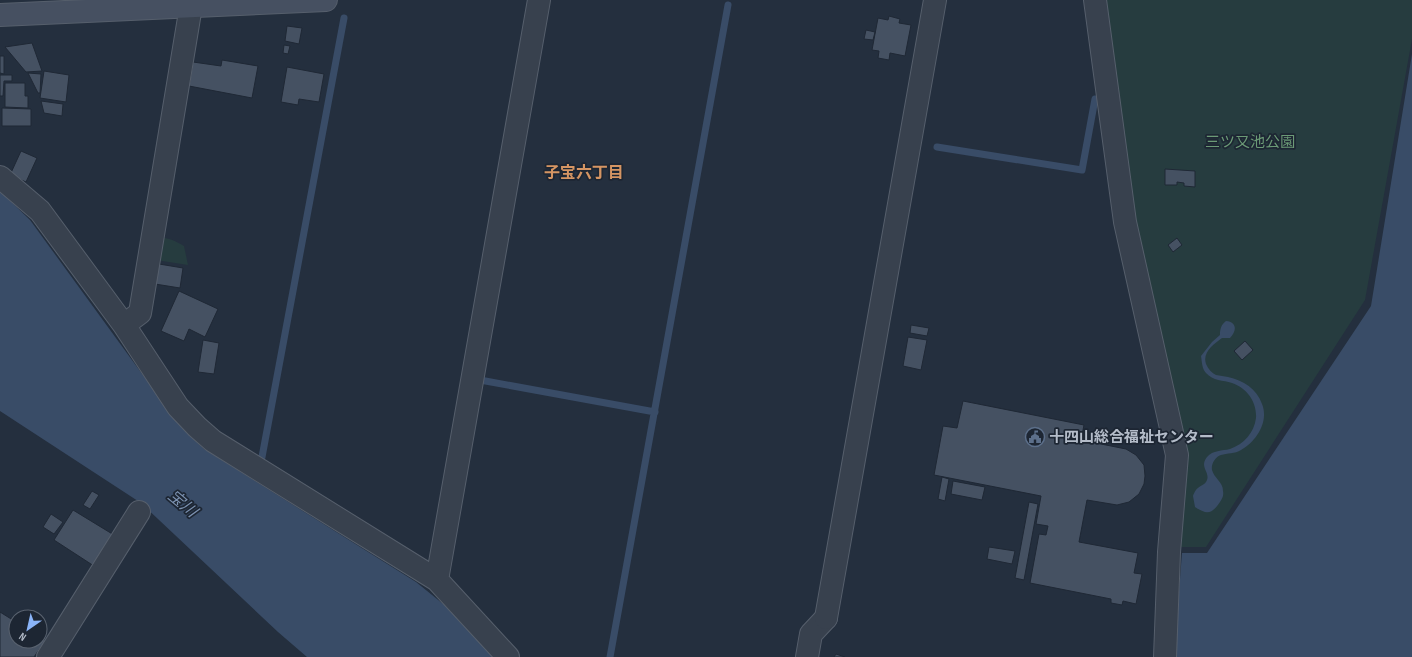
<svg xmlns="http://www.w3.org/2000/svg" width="1412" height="657" viewBox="0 0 1412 657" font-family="'Sofia Sans Condensed','Noto Sans JP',sans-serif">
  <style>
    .green { fill: #263c3f }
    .water { fill: #394c67 }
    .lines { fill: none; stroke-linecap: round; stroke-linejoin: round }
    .stream { stroke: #394c67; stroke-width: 7 }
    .building { fill: #455162; stroke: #1f2835 }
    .minor-casing { stroke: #565f6c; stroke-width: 24 }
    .tertiary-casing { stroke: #565f6c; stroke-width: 24 }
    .secondary-casing { stroke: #565f6c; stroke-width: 24 }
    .minor { stroke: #38414e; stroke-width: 22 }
    .tertiary { stroke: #38414e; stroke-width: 22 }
    .secondary { stroke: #465061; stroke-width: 22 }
    .labels { text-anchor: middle; stroke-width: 3.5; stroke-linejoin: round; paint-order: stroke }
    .park-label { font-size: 15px; fill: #6b9a76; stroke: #1d2633 }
    .poi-label { font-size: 15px; font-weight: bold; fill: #b4bcc9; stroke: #1d2633; text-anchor: start }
    .neighbourhood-label { font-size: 16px; font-weight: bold; fill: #d59563; stroke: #1d2633 }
    .water-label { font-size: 16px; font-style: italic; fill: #7c92b1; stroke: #1d2633 }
  </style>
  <rect width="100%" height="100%" fill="#242f3e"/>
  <path class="green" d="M 1090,0 L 1412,0 L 1412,39 L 1365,300 L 1206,547 L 1160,547 L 1169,451 Z
    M 159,237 C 169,238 176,241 184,246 L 188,265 L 156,260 Z"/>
  <path class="water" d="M 1412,54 L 1412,657 L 1174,657 L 1182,553 L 1207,553 L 1371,306 Z
    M 0,191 L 30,220 L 172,415 L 188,434 L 204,449 L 416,582 L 453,612 L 495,657 L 307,657 L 278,632 L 141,503 L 0,411 Z
    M 1226,321 C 1237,322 1237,331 1230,338 L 1222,338 C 1214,344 1202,352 1206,364 C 1208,369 1212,373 1216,375 C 1220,376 1224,376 1228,377 C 1243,380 1257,389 1262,404 C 1269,421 1257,441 1241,450 C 1235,454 1227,453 1221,455 C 1215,457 1211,464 1212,470 C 1214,478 1223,482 1223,491 C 1224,496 1222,499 1220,502 C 1212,514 1207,515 1195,507 L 1193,496 C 1194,493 1196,489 1198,488 C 1201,485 1205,485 1207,480 C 1210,472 1199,467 1207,457 C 1213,450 1222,451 1230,449 C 1244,444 1254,433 1256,418 C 1257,402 1247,388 1232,383 C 1223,380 1213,381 1206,373 C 1202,369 1202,362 1201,356 L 1212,342 L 1220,335 C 1220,329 1221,325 1226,321 Z"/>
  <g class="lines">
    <path class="stream" d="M 937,147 L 1082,170 L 1095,99
      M 480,380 L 655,412
      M 262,457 L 344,18
      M 610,657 L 728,5"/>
  </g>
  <path class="building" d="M 889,16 L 900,19 L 899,23 L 911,25 L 905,56 L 890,53 L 889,60 L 878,58 L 879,51 L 872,50 L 878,18 L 888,20 Z
    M 287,26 L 302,28 L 299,44 L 285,41 Z
    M 866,30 L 875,32 L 873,40 L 864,39 Z
    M 32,43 L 42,71 L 26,72 L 5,47 Z
    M 284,45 L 290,46 L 288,54 L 283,53 Z
    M 0,56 L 4,56 L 4,74 L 0,73 Z
    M 222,60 L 258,66 L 252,98 L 189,86 L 193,62 L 221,66 Z
    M 287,67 L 324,74 L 319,102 L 299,99 L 298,105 L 281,102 Z
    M 44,71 L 69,75 L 66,102 L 40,98 Z
    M 28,73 L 41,74 L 40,93 L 38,93 Z
    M 0,75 L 12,75 L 12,81 L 4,81 L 3,96 L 0,96 Z
    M 5,83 L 25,83 L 25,96 L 28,96 L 28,108 L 5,107 Z
    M 41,101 L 63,104 L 62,116 L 44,113 Z
    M 2,108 L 31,109 L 31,126 L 2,126 Z
    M 21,151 L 37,158 L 26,182 L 10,175 Z
    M 1165,169 L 1195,171 L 1195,187 L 1184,186 L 1184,183 L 1177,182 L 1177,185 L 1165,185 Z
    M 1177,238 L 1182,245 L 1173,252 L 1168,245 Z
    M 159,264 L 183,268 L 180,288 L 155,284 Z
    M 179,291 L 218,309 L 205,337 L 189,329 L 184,341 L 161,331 Z
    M 911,325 L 929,328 L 927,336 L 910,333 Z
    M 908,337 L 927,340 L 921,370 L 903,366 Z
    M 203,340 L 219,343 L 214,374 L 198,372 Z
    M 1245,341 L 1253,350 L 1242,360 L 1234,351 Z
    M 963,401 L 1084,425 L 1081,440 L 1126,449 L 1136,455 L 1144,465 L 1145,476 L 1144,484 L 1139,494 L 1129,502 L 1117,505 L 1087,500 L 1079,542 L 1138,553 L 1134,573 L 1142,574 L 1136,604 L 1123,601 L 1122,605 L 1111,603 L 1111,599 L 1030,583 L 1039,534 L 1046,535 L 1048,526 L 1036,524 L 1041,496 L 934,475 L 943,426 L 957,428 Z
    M 942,477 L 949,479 L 945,501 L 938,499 Z
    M 953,481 L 985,487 L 982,500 L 951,494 Z
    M 92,491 L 99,495 L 90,509 L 83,505 Z
    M 1029,502 L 1038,504 L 1024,580 L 1015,578 Z
    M 73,510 L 114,535 L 94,566 L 54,540 Z
    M 51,514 L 63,522 L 54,534 L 43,527 Z
    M 989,547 L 1015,551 L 1012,564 L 987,559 Z
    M 0,612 L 16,622 L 16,641 L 40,641 L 40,638 L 45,641 L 34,657 L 0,657 Z
    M 836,654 L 845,657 L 834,657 Z"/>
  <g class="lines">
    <g class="minor-casing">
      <path id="minor" d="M 1095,0 L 1125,222 L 1177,455 L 1169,552 L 1165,657
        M 0,177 L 40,211 L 124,325 L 178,407 L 197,427 L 213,441 L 437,580 L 508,657
        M 124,325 L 140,313 L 192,0
        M 437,580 L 539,0
        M 48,657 L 139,512
        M 807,657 L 811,634 L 826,618"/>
    </g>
    <g class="tertiary-casing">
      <path id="tertiary" d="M 826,618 L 935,0"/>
    </g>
    <g class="secondary-casing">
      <path id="secondary" d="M 0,15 L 326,0"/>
    </g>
    <use href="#minor" class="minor"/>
    <use href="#tertiary" class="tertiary"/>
    <use href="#secondary" class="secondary"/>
  </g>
  <defs>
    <g id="civic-ring" transform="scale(1)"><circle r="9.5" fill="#1d2633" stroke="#5c6f8a" stroke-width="1.5"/><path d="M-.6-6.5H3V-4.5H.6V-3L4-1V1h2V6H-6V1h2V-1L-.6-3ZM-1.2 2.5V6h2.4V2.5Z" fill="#5c6f8a"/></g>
  </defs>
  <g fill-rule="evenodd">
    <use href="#civic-ring" x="1035" y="437"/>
  </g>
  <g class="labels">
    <g class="park-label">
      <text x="1250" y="147">三ツ又池公園</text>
    </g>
    <g class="poi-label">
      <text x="1049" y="442">十四山総合福祉センター</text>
    </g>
    <g class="neighbourhood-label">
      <text x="584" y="178">子宝六丁目</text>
    </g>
    <g class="water-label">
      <text transform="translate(183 503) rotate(40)" y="6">宝川</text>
    </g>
  </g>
  <g transform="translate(28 629) rotate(214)"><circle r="19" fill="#1d2633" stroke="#59626f"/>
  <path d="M0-3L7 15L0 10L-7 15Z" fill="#8ab4f8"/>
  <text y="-6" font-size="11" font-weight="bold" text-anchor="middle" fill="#b4bcc9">N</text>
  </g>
</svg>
